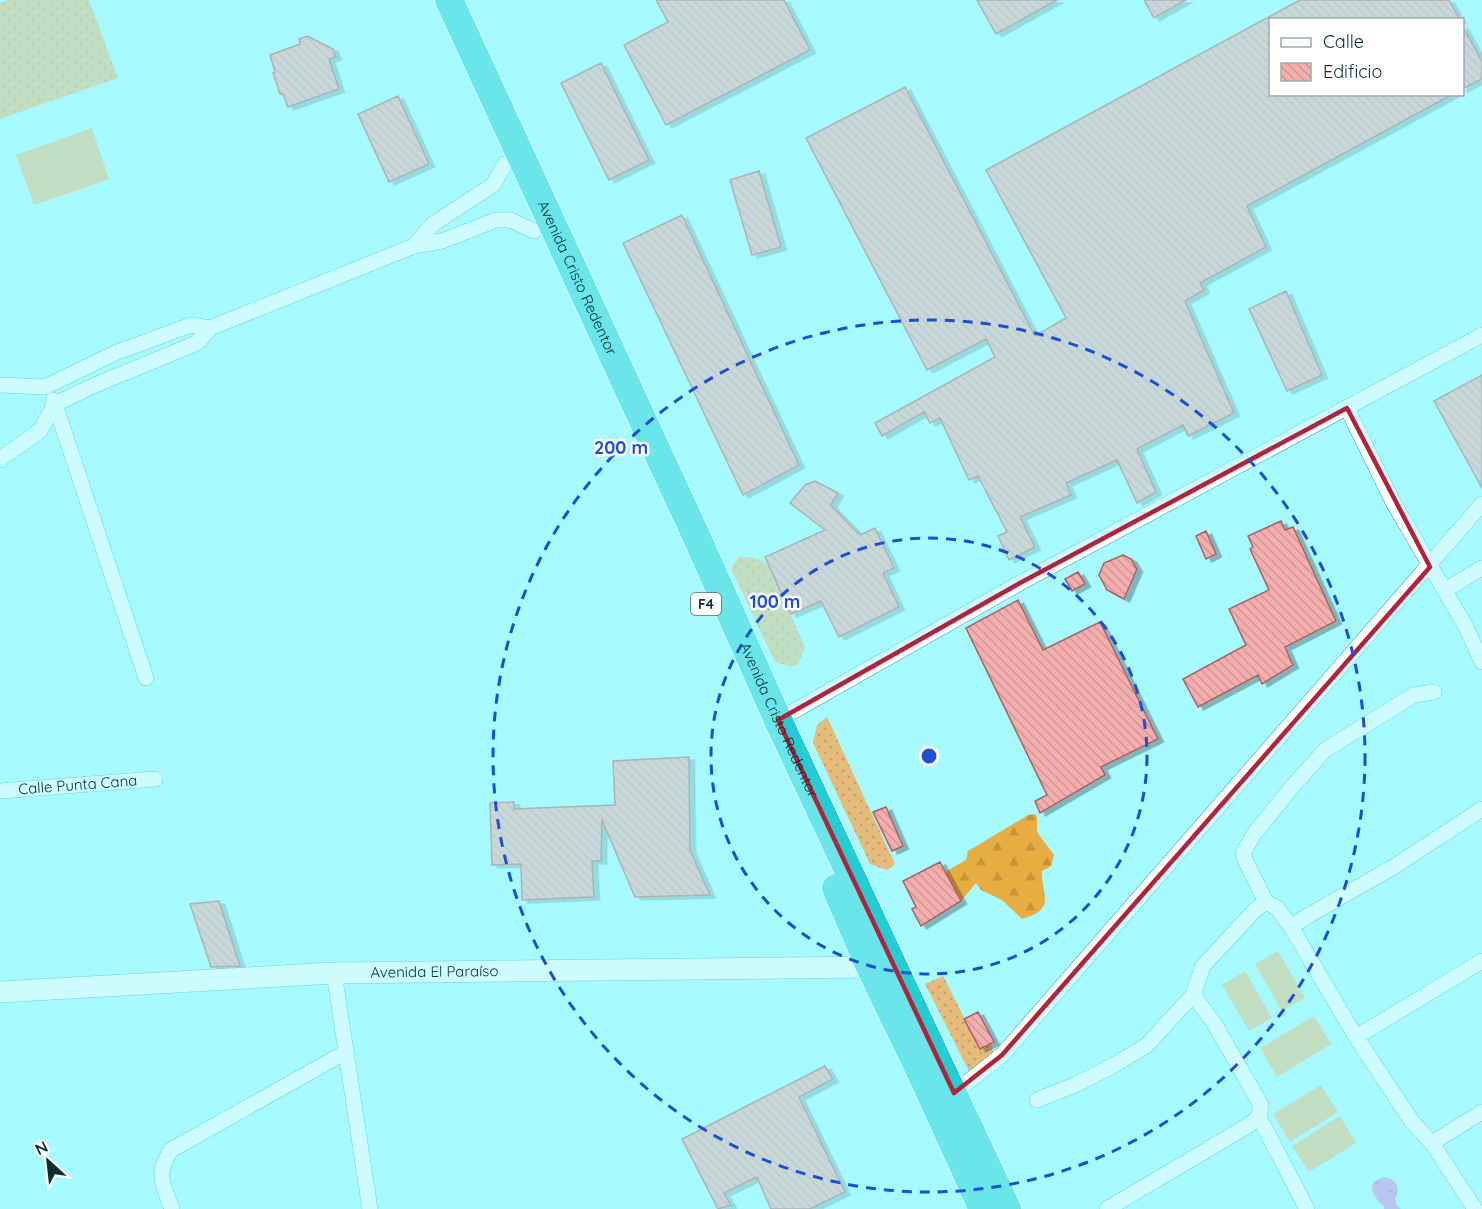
<svg xmlns="http://www.w3.org/2000/svg" width="1482" height="1209" viewBox="0 0 1482 1209" font-family="Quicksand,sans-serif">
  <style>
    .grass { fill: url(#grass-dots) }
    .forest { fill: url(#forest-firs) }
    .pitch { fill: #e5bc7b }
    .water { fill: url(#water-ripples) }
    .building { fill: url(#building-back-hatch); stroke: #ac5e60; stroke-width: 1.5; filter: url(#shadow) }
    .lines { fill: none; stroke-linecap: round; stroke-linejoin: round }
    .street-casing { stroke: #29a2a6; stroke-width: 16 }
    .secondary-casing { stroke: #29a2a6; stroke-width: 22 }
    .highway-casing { stroke: #fff; stroke-width: 30 }
    .street { stroke: #fff; stroke-width: 15 }
    .secondary { stroke: #fff; stroke-width: 21 }
    .highway { stroke: #22cdd3; stroke-width: 28 }
    .marked { fill: none; stroke: #b42139; stroke-width: 4.5; stroke-linejoin: round }
    .ring { fill: none; stroke: #1d4ed8; stroke-width: 3; stroke-dasharray: 10 8 }
    .labels { text-anchor: middle; stroke-width: 5; stroke-linejoin: round; paint-order: stroke }
    .shield { fill: #fff; stroke: #546d6f; stroke-width: 1.5 }
    .shield-label { font-size: 14px; font-weight: bold; fill: #0b2f31 }
    .street-label { font-size: 15px; fill: #0b2f31; stroke: #fff }
    .centre { fill: #1d4ed8; stroke: #fff; stroke-width: 3 }
    .ring-label { font-size: 18px; text-anchor: middle; font-weight: bold; fill: #1d4ed8; stroke: #fff; stroke-width: 5; stroke-linejoin: round; paint-order: stroke }
  </style>
  <defs>
    <pattern id="grass-dots" width="8" height="8" patternUnits="userSpaceOnUse" patternTransform="scale(1.5)"><rect width="8" height="8" fill="#e5bc7b"/><path d="M2 2h.1M6 6h.1" fill="none" stroke="#c3a26b" stroke-width="1.8" stroke-linecap="round"/></pattern>
    <pattern id="forest-firs" width="22" height="20" patternUnits="userSpaceOnUse" patternTransform="scale(1.5)"><rect width="22" height="20" fill="#e8ad41"/><path d="M5 1l3.5 6h-7zM16 11l3.5 6h-7z" fill="#c6953a"/></pattern>
    <pattern id="water-ripples" width="26" height="14" patternUnits="userSpaceOnUse" patternTransform="scale(1.5)"><rect width="26" height="14" fill="#cc89df"/><path d="M2 4q2-2 4 0t4 0M15 11q2-2 4 0t4 0" fill="none" stroke="#a470b5"/></pattern>
    <pattern id="building-back-hatch" width="6" height="6" patternUnits="userSpaceOnUse" patternTransform="scale(1.5)"><rect width="6" height="6" fill="#f5aeae"/><path d="M-1 5l2 2M0 0l6 6M5-1l2 2" fill="none" stroke="#d19696"/></pattern>
    <filter id="shadow"><feDropShadow dx="5.5" dy="3" stdDeviation="0" flood-color="#0004"/></filter>
  </defs>
  <rect width="100%" height="100%" fill="#a6fafd"/>
  <path class="grass" d="M 8,0 L 89,0 L 118,78 L 0,119 L 0,3 Z
    M 739,556 L 756,558 L 769,565 L 805,647 L 798,664 L 791,667 L 775,662 L 731,569 Z
    M 827,717 L 895,864 L 887,870 L 870,864 L 813,743 L 817,725 Z
    M 943,976 L 980,1049 L 991,1043 L 994,1056 L 971,1075 L 925,984 Z"/>
  <path class="forest" d="M 1035,814 L 1037,817 L 1037,832 L 1054,855 L 1051,866 L 1042,871 C 1042,899 1056,909 1022,919 L 1002,900 L 981,890 L 976,883 L 961,901 L 945,872 L 966,860 L 968,851 L 1028,815 Z"/>
  <path class="pitch" d="M 92,128 L 109,179 L 34,205 L 16,155 Z
    M 1278,951 L 1305,998 L 1282,1011 L 1255,964 Z
    M 1245,971 L 1272,1018 L 1249,1031 L 1222,985 Z
    M 1314,1016 L 1331,1044 L 1277,1077 L 1260,1048 Z
    M 1321,1085 L 1338,1112 L 1290,1142 L 1273,1114 Z
    M 1340,1116 L 1356,1143 L 1309,1172 L 1292,1146 Z"/>
  <path class="water" d="M 1386,1177 C 1397,1180 1401,1189 1395,1199 L 1396,1204 L 1401,1209 L 1384,1209 L 1384,1206 C 1372,1197 1364,1180 1386,1177 Z"/>
  <path class="building" d="M 656,0 L 784,0 L 810,50 L 666,125 L 624,45 L 668,22 Z
    M 977,0 L 1057,0 L 996,34 Z
    M 1144,0 L 1186,0 L 1154,18 Z
    M 1300,0 L 1449,0 L 1460,20 L 1270,20 L 1270,94 L 1453,94 L 1247,206 L 1266,247 L 1200,283 L 1204,290 L 1185,301 L 1234,413 L 1188,436 L 1183,425 L 1137,449 L 1156,492 L 1137,503 L 1117,460 L 1066,483 L 1071,495 L 1020,517 L 1035,547 L 1009,560 L 998,536 L 1007,532 L 978,476 L 969,480 L 940,418 L 930,423 L 924,412 L 882,436 L 875,423 L 995,357 L 986,339 L 927,370 L 806,138 L 905,87 L 1035,336 L 1066,318 L 986,170 Z
    M 1462,25 L 1482,61 L 1482,79 L 1462,89 Z
    M 307,36 L 333,49 L 336,57 L 329,59 L 339,89 L 288,107 L 283,94 L 280,94 L 273,73 L 275,72 L 270,55 L 300,44 L 299,39 Z
    M 601,63 L 649,160 L 609,180 L 561,83 Z
    M 398,96 L 429,164 L 389,182 L 358,114 Z
    M 759,171 L 781,247 L 752,255 L 730,180 Z
    M 682,215 L 799,465 L 743,495 L 623,243 Z
    M 1286,291 L 1322,375 L 1287,391 L 1249,309 Z
    M 1482,375 L 1482,488 L 1434,401 Z
    M 815,481 L 838,493 L 831,505 L 860,535 L 875,528 L 894,568 L 883,573 L 899,607 L 839,637 L 821,601 L 791,614 L 765,557 L 825,530 L 790,503 L 805,485 Z
    M 1281,521 L 1285,530 L 1293,527 L 1336,621 L 1285,647 L 1293,665 L 1262,684 L 1258,675 L 1198,707 L 1183,679 L 1246,645 L 1229,609 L 1269,590 L 1250,549 L 1253,547 L 1248,536 Z
    M 1206,531 L 1216,554 L 1206,559 L 1196,536 Z
    M 1123,555 L 1131,559 L 1137,569 L 1124,599 L 1107,590 L 1099,575 L 1104,563 Z
    M 1078,572 L 1085,584 L 1072,591 L 1065,579 Z
    M 1018,600 L 1043,650 L 1100,622 L 1158,739 L 1101,767 L 1105,775 L 1040,813 L 1035,801 L 1047,795 L 966,628 Z
    M 689,757 L 690,850 L 710,895 L 635,897 L 602,820 L 601,861 L 592,861 L 594,897 L 522,900 L 521,864 L 492,865 L 490,803 L 514,802 L 514,809 L 615,805 L 613,761 Z
    M 886,807 L 903,846 L 892,851 L 873,812 Z
    M 940,862 L 961,901 L 921,926 L 912,909 L 916,907 L 903,881 Z
    M 219,901 L 240,966 L 211,967 L 190,904 Z
    M 978,1012 L 994,1042 L 980,1049 L 964,1019 Z
    M 825,1066 L 833,1079 L 799,1097 L 845,1192 L 810,1209 L 771,1209 L 757,1177 L 724,1193 L 731,1205 L 718,1209 L 682,1139 Z"/>
  <g class="lines">
    <g class="street-casing">
      <g id="street">
        <path d="M 414,246 L 433,224 L 493,185 L 505,164"/>
        <path d="M 0,385 L 45,387 L 115,353 L 191,325 L 210,328"/>
        <path d="M 1347,408 L 1393,502 L 1466,627 L 1482,662"/>
        <path d="M 0,459 L 40,431 L 55,404 L 53,400"/>
        <path d="M 1445,590 L 1482,568"/>
        <path d="M 146,678 L 55,404 L 95,385 L 197,343 L 210,328 L 414,246 L 442,241 L 496,220 L 510,220 L 534,231"/>
        <path d="M 1434,692 L 1414,695 L 1325,750 L 1292,787 L 1254,834 L 1243,853 L 1246,862 L 1266,902 L 1277,908 L 1291,927 L 1356,1037 L 1413,1123 L 1432,1143 L 1475,1209"/>
        <path d="M 778,720 L 1020,583 L 1482,335"/>
        <path id="s1" d="M 0,791 L 155,779"/>
        <path d="M 1291,927 L 1306,917 L 1395,866 L 1482,809"/>
        <path d="M 334,973 L 370,1209"/>
        <path d="M 1193,995 L 1214,1023 L 1261,1105 L 1259,1117 L 1307,1209"/>
        <path d="M 1356,1037 L 1482,961"/>
        <path d="M 954,1093 L 1002,1055 L 1482,504"/>
        <path d="M 1037,1100 L 1077,1084 L 1114,1065 L 1146,1046 L 1193,995 L 1203,966 L 1255,910 L 1266,902"/>
        <path d="M 1432,1143 L 1482,1112"/>
        <path d="M 172,1209 C 163,1184 155,1174 171,1150 L 346,1052"/>
        <path d="M 1107,1209 L 1249,1125 L 1259,1117"/>
      </g>
    </g>
    <g class="secondary-casing">
      <g id="secondary">
        <path id="s2" d="M 0,992 L 334,973 L 870,967"/>
      </g>
    </g>
    <g class="highway-casing">
      <g id="highway">
        <path id="s3" d="M 449,0 L 698,540 L 778,720 L 1007,1209"/>
        <path d="M 836,888 L 870,967 L 922,1075 L 983,1209"/>
      </g>
    </g>
    <use href="#street" class="street"/>
    <use href="#secondary" class="secondary"/>
    <use href="#highway" class="highway"/>
  </g>
  <path d="M0 0H1482V1209H0ZM 1347,408 L 1430,567 L 1002,1055 L 954,1093 L 778,720 L 1020,583 Z" fill="#a6fafd" fill-opacity=".55" fill-rule="evenodd"/>
  <path class="marked" d="M 1347,408 L 1430,567 L 1002,1055 L 954,1093 L 778,720 L 1020,583 Z"/>
  <g class="ring">
    <circle cx="929" cy="756" r="218"/>
    <circle cx="929" cy="756" r="436"/>
  </g>
  <g class="labels">
    <rect class="shield" x="691" y="593" width="30" height="22" rx="4.5"/>
    <g class="shield-label">
      <text x="706" y="609">F4</text>
    </g>
    <g class="street-label">
      <text dy="5" stroke="none"><textPath href="#s3" startOffset="306">Avenida Cristo Redentor</textPath></text>
      <text dy="5" stroke="none"><textPath href="#s3" startOffset="792">Avenida Cristo Redentor</textPath></text>
      <text dy="5" stroke="none"><textPath href="#s1" startOffset="78">Calle Punta Cana</textPath></text>
      <text dy="5" stroke="none"><textPath href="#s2" startOffset="435">Avenida El Paraíso</textPath></text>
    </g>
  </g>
  <circle cx="929" cy="756" r="9" class="centre"/>
  <g class="ring-label">
    <text x="621" y="454">200 m</text>
    <text x="775" y="608">100 m</text>
  </g>
  <rect x="1269" y="18" width="195" height="78" fill="#ffffff" stroke="#9dacad" stroke-width="1.5"/>
  <rect x="1281" y="38" width="30" height="9" fill="#ffffff" stroke="#9dacad" stroke-width="1.5"/>
  <text x="1323" y="48" font-size="18" fill="#0b2f31">Calle</text>
  <rect x="1281" y="63" width="30" height="18" fill="url(#building-back-hatch)" stroke="#9dacad" stroke-width="1.5"/>
  <text x="1323" y="78" font-size="18" fill="#0b2f31">Edificio</text>
  <g transform="translate(48 1161) rotate(333)" stroke="#ffffff" stroke-width="4.5" paint-order="stroke">
  <path d="M0-4.5L10 22L0 15L-10 22Z" fill="#0b2f31"/>
  <text y="-9" font-size="16" font-weight="bold" text-anchor="middle" fill="#0b2f31">N</text>
  </g>
</svg>
